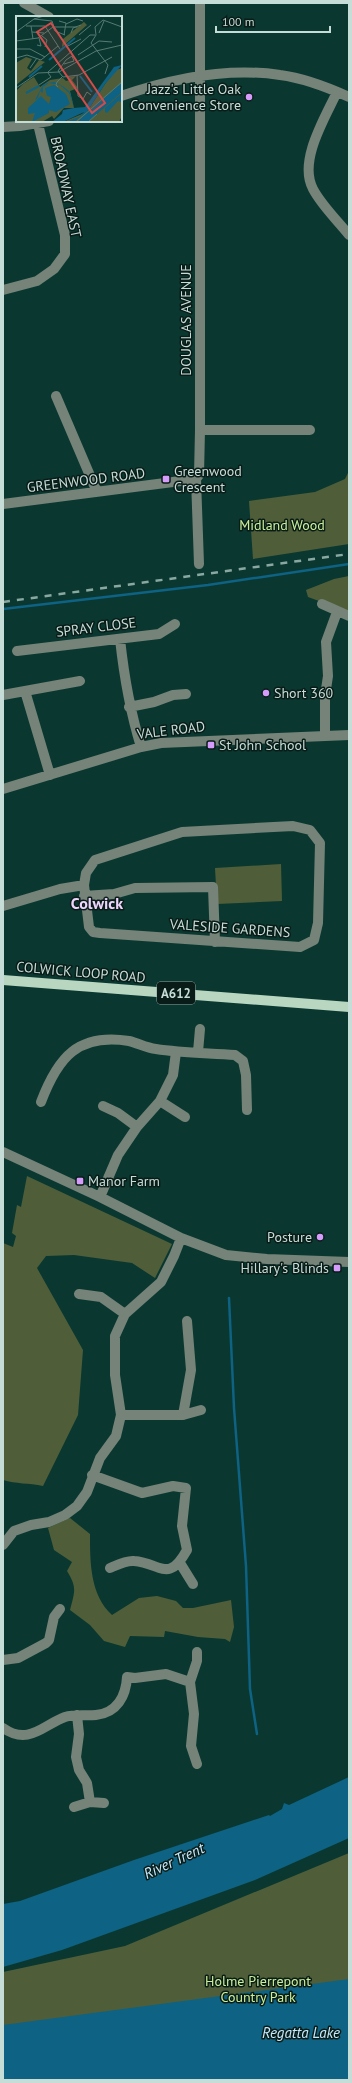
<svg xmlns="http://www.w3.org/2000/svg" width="352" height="2083" viewBox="0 0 352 2083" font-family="'PT Sans',sans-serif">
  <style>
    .green { fill: #4f5e39 }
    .water { fill: #0e6283 }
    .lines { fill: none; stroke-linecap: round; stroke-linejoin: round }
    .stream { stroke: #0e6283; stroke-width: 2.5 }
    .minor { stroke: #758378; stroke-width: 10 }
    .major { stroke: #b9d6c1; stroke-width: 10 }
    .rail { stroke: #8aa8a2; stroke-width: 2.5; stroke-dasharray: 7 7; stroke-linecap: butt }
    .poi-dot { fill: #d59cfb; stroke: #0a1c18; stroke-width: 1.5 }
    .labels { text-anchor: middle; stroke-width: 3; stroke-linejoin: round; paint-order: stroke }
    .shield { fill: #0a1c18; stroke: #8ea29e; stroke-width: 1 }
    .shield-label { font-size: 13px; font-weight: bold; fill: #c6dcd7 }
    .poi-label { font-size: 14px; fill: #c6dcd7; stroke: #0a1c18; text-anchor: start }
    .street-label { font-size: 14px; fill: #c6dcd7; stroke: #0a1c18 }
    .park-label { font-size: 14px; fill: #cbf098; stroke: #0a1c18 }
    .water-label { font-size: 15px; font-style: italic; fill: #c5eaff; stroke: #0a1c18 }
    .quarter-label { font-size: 16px; font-weight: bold; fill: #edd5fe; stroke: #0a1c18 }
    .inset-river { fill: none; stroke: #0e6283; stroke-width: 2 }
    .inset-road { fill: none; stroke: #557a73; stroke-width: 1 }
    .view { fill: #d34c4b; fill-opacity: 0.15; stroke: #d34c4b; stroke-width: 2 }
    .inset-edge { fill: none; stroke: #c6dcd7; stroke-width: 2 }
  </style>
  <rect width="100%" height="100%" fill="#0a3830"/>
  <path class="green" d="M 349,471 L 349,544 L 253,559 L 249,501 L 315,492 L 345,479 Z
    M 349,576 L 349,612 L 308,597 L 306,590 L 334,579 Z
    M 281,864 L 282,901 L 217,904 L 215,868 Z
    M 27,1176 L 172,1244 L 155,1278 L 132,1263 L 74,1255 L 46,1256 L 37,1268 L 83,1350 L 78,1415 L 43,1486 C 29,1483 16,1484 3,1480 L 3,1243 L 13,1247 L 16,1236 L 12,1233 L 17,1205 L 21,1207 Z
    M 70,1518 L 90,1534 C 90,1562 90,1595 112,1615 L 139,1598 L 157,1596 L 176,1601 L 183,1608 L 193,1608 L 231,1600 L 234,1627 L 230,1642 L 225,1639 L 198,1637 L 165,1631 L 164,1637 L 130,1636 L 125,1647 L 104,1641 L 90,1625 L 70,1610 C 75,1591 77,1587 67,1571 L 72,1562 L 54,1550 L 48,1528 Z
    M 349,1853 L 349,2080 L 3,2080 L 3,1972 L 125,1946 Z"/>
  <path class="water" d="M 349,1777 L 349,1838 L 255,1880 L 62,1950 L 3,1967 L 3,1904 L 20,1901 L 134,1860 L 269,1815 L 270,1816 L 282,1809 L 284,1803 L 289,1805 Z
    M 349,1979 L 349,2080 L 3,2080 L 3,2025 Z"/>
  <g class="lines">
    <path class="stream" d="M 3,609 L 208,585 L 349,564
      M 229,1298 L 234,1408 L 246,1566 L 250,1689 L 257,1734"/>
    <path class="minor" d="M 24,3 L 49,17
      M 337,92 C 325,118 298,161 313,189 C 322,206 338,221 349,235
      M 121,96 C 170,79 227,67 280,75 C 304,78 327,87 349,97
      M 3,127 L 20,126 L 49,121
      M 3,290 L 37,281 L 54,269 L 65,254 L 65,235 L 38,124
      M 56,396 L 97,492
      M 200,430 L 310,430
      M 3,504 L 196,479
      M 199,564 L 196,479 L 199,475 L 200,430 L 200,3
      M 322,604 L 349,616
      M 120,639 C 124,676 130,711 141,747
      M 17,651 L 159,634 L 175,624
      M 25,691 L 80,681
      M 3,695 L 25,691 L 50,775
      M 129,707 L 154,702 L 173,695 L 186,694
      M 325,734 L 325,696 L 328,676 L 326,642 L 337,612
      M 3,789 L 141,747 L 161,743 L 349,735
      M 293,826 L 310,830 L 320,843 L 318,923 L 314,940 L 300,947 L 100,933 L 93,932 L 89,927 L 84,885 L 86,873 L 95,860 L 182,832 Z
      M 84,896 L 114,894 L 135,888 L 213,887 L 215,942
      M 3,906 L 60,889 L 84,885
      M 198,1052 L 200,1029
      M 160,1101 L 185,1117
      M 41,1102 C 58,1057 78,1033 129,1041 C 138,1043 146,1048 156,1049 C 182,1053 209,1053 235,1055 L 243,1061 L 246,1075 L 247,1110
      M 103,1106 L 118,1113 L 137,1127
      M 3,1152 L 100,1197 L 181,1238 L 226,1255 L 267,1259 L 349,1262
      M 100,1197 L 118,1155 L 137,1127 L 160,1101 L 173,1075 L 176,1052
      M 79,1294 L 101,1297 L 125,1314
      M 121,1415 L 183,1415 L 191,1370 L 187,1321
      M 183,1415 L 201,1410
      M 92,1475 L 142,1493 L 173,1486 L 186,1488 L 182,1526 L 187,1550 C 168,1584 161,1563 134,1561 C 127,1560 117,1565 110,1568
      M 3,1545 L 14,1531 L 31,1525 L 49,1522 L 65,1515 L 77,1506 L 87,1492 L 100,1458 L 116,1436 L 121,1415 L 115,1375 L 115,1336 L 125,1314 L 161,1282 L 174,1256 L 181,1238
      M 180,1563 L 193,1584
      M 3,1660 L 18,1658 L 46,1643 L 49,1640 L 54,1617 L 60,1609
      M 190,1682 L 197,1661 L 197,1652
      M 77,1715 L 79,1734 L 76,1757 L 79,1770 L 87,1783 L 90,1802
      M 3,1728 C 29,1746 43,1725 65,1717 C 75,1714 85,1716 96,1715 C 117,1713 126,1696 127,1677 L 135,1678 L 166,1674 L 190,1682 L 194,1714 L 191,1746 L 197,1764
      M 74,1807 L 90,1802 L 104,1803"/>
    <path class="major" d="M 3,980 L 349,1007"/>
    <path class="rail" d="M 3,602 L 349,554"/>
  </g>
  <g class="poi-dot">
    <circle cx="249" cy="97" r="4"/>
    <rect x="162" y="475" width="8" height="8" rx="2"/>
    <circle cx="266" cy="693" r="4"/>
    <rect x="207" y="741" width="8" height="8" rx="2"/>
    <rect x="76" y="1177" width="8" height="8" rx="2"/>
    <circle cx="320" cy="1237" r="4"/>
    <rect x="333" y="1264" width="8" height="8" rx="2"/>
  </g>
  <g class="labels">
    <rect class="shield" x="157" y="982" width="38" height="22" rx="3"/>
    <g class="shield-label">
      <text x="176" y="998">A612</text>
    </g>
    <g class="poi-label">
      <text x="241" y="94" text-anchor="end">Jazz's Little Oak<tspan x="241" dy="16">Convenience Store</tspan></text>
      <text x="174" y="476">Greenwood<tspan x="174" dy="16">Crescent</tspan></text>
      <text x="274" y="698">Short 360</text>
      <text x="219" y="750">St John School</text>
      <text x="88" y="1186">Manor Farm</text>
      <text x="312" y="1242" text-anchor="end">Posture</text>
      <text x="329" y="1273" text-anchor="end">Hillary's Blinds</text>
    </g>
    <g class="street-label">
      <text transform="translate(66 187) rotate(78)" y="5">BROADWAY EAST</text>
      <text transform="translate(186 320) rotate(-90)" y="5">DOUGLAS AVENUE</text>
      <text transform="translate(86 480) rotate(-7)" y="5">GREENWOOD ROAD</text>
      <text transform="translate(96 627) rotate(-7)" y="5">SPRAY CLOSE</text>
      <text transform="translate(171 730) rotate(-7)" y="5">VALE ROAD</text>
      <text transform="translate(230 928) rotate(4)" y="5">VALESIDE GARDENS</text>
      <text transform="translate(81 972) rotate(5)" y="5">COLWICK LOOP ROAD</text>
    </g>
    <g class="park-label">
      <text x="282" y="530">Midland Wood</text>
      <text x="258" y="1986">Holme Pierrepont<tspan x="258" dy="16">Country Park</tspan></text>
    </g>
    <g class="water-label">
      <text transform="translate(174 1861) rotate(-25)" y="5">River Trent</text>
      <text x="301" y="2038">Regatta Lake</text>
    </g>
    <g class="quarter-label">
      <text x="97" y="909">Colwick</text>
    </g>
  </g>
  <g transform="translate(16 16)">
    <rect width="106" height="106" fill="#0a3830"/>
    <path d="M 68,6 L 71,9 L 46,31 L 47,23 ZM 10,41 L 16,43 L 11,52 L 15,55 L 23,44 L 29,46 L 0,69 L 0,47 ZM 106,52 L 106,100 L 103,106 L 47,106 L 71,96 L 89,68 L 100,54 ZM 60,60 L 56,64 L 62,72 L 54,75 L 58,92 L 48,92 L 38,103 L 36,100 L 26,106 L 0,106 L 0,75 L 7,68 L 18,61 L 24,71 L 34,64 L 47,62 L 50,65 L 54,64 L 53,61 Z" fill="#4f5e39"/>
    <path d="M 106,49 L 89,68 L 71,96 L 59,105 L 49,106 L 63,101 L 68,96 L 47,106 L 36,106 L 46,98 L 47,94 L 58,92 L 53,77 L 44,69 L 33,67 L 27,71 L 27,77 L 24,75 L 22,82 L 19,84 L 27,69 L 31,67 L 38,66 L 41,67 L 48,71 L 54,76 L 58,92 L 69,91 L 98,51 ZM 106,66 L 106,76 L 72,106 L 61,106 ZM 38,69 L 50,78 L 54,88 L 40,96 L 33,94 L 33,97 L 16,106 L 19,97 L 12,98 L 12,92 L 25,80 L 33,88 L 35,81 L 31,80 L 29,72 ZM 106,77 L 106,86 L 102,85 L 91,97 L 89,96 L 89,92 Z" fill="#0e6283"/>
    <path class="inset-river" d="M 33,44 L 59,22M 64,60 L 76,76M 13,61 L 26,50M 10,77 L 23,70"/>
    <path class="inset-road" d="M 18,3 L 36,5 L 38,11M 87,4 L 106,11M 43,5 L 50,7 L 48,19M 50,8 L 61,3 L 67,5M 10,10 L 29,10 L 44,33M 15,10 L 17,23M 37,11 L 39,15 L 49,19M 0,16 L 18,3 L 28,0M 16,16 L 28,17M 55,17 L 57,12 L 65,9M 83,17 L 88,5M 63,19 L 75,9M 26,20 L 31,24 L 29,31M 0,25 L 22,22 L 37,11 L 61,11M 75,27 L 92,49 L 89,58M 75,27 L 80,19 L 79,11 L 87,4M 21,29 L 25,30 L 23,22M 77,29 L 83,25 L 96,26M 50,31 L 65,23M 0,33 L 14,33 L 29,41M 62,39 L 77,29M 0,42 L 11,39 L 25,44 L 42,30M 48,48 L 58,45 L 56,40 L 50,44 L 42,55 L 47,61 L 63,59 L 96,41M 14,52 L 21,42M 32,56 L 74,19 L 79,19M 61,59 L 62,80 L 67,83 L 71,76 L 75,79M 23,69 L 35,61 L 32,57M 42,71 L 40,69 L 41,66 L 46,61M 0,72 L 22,57 L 43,56 L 80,35 L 106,29M 60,106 L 106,66M 72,106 L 81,98"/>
    <path class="view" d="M 35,7 L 89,87 L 76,97 L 21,16 Z"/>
    <rect width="106" height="106" class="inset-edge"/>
  </g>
  <rect width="352" height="2083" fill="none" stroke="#c6dcd7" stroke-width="8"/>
  <path d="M216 26v6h114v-6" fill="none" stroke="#c6dcd7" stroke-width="2"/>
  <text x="222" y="26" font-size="12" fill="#c6dcd7" stroke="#0a1c18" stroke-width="3" paint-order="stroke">100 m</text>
</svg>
